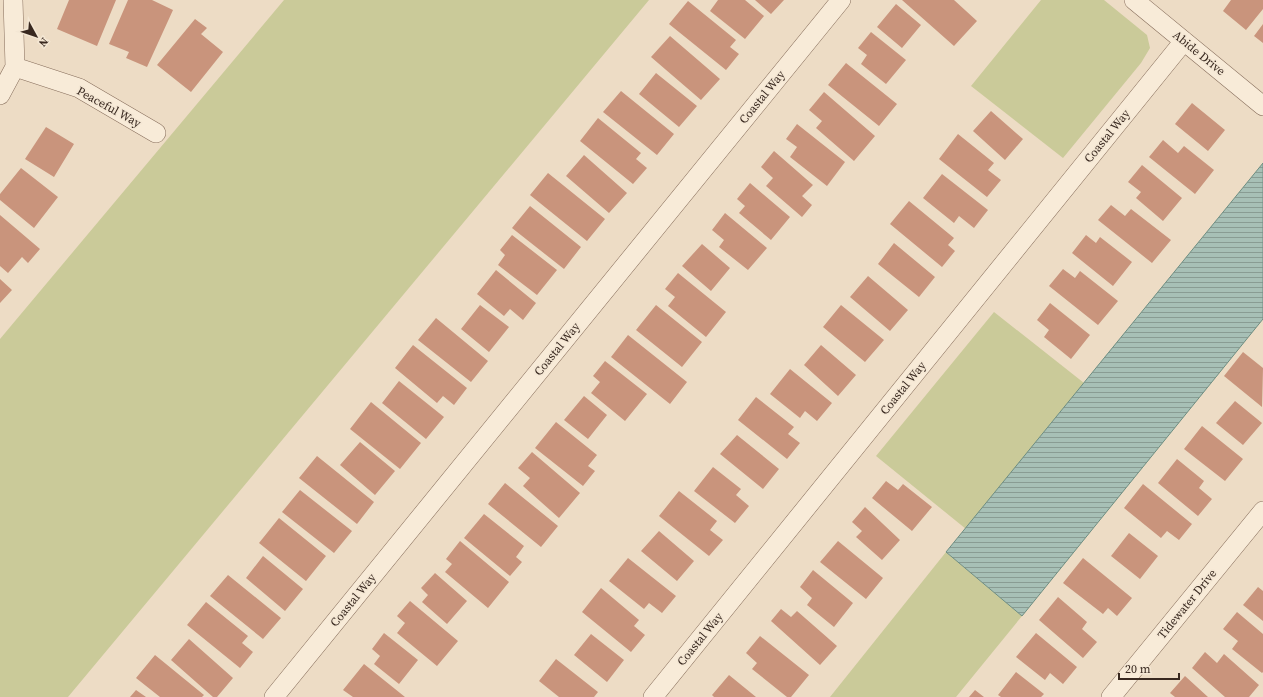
<svg xmlns="http://www.w3.org/2000/svg" width="1263" height="697" viewBox="0 0 1263 697" font-family="'Source Serif 4',serif">
  <style>
    .green { fill: #caca99 }
    .water { fill: url(#water-rules); stroke: #6e8e82 }
    .building { fill: #c9947c }
    .lines { fill: none; stroke-linecap: round; stroke-linejoin: round }
    .minor-casing { stroke: #876e5c; stroke-width: 20 }
    .minor { stroke: #f8ebd8; stroke-width: 19 }
    .labels { text-anchor: middle; stroke-width: 3; stroke-linejoin: round; paint-order: stroke }
    .street-label { font-size: 12px; fill: #38281f; stroke: #f4e7d4 }
  </style>
  <defs>
    <pattern id="water-rules" width="6" height="5" patternUnits="userSpaceOnUse"><rect width="6" height="5" fill="#a7c0b6"/><path d="M0 2.5h6" fill="none" stroke="#899c93"/></pattern>
  </defs>
  <rect width="100%" height="100%" fill="#eddcc5"/>
  <path class="green" d="M 284,0 L 649,0 L 68,697 L 0,697 L 0,339 Z
    M 1041,0 L 1104,0 L 1147,35 L 1150,48 L 1141,63 L 1063,158 L 971,86 Z
    M 994,312 L 1084,383 L 966,529 L 876,456 Z
    M 946,552 L 1022,616 L 956,697 L 830,697 Z"/>
  <path class="water" d="M 1263,163 L 1263,319 L 1022,616 L 946,552 Z"/>
  <path class="building" d="M 69,0 L 116,0 L 97,46 L 57,29 Z
    M 128,0 L 152,0 L 173,10 L 147,67 L 126,58 L 129,52 L 109,44 Z
    M 718,0 L 745,0 L 764,16 L 745,39 L 710,11 Z
    M 755,0 L 784,0 L 771,14 Z
    M 902,0 L 954,0 L 977,21 L 954,46 Z
    M 1231,0 L 1263,0 L 1263,9 L 1246,30 L 1223,11 Z
    M 688,1 L 736,40 L 730,47 L 739,54 L 726,70 L 669,24 Z
    M 896,4 L 921,25 L 902,48 L 877,27 Z
    M 195,19 L 207,28 L 201,34 L 223,52 L 191,92 L 157,65 Z
    M 1263,24 L 1263,43 L 1254,36 Z
    M 871,32 L 906,60 L 886,84 L 861,64 L 867,55 L 858,48 Z
    M 670,36 L 720,79 L 701,100 L 651,57 Z
    M 846,63 L 897,104 L 879,126 L 828,85 Z
    M 656,73 L 697,106 L 679,127 L 639,94 Z
    M 621,91 L 674,134 L 657,155 L 603,112 Z
    M 824,92 L 875,136 L 854,161 L 816,128 L 822,121 L 809,110 Z
    M 1192,103 L 1225,130 L 1208,151 L 1175,124 Z
    M 991,111 L 1023,139 L 1005,160 L 973,131 Z
    M 598,118 L 641,153 L 636,159 L 647,168 L 633,184 L 580,141 Z
    M 797,124 L 845,162 L 827,186 L 790,157 L 797,147 L 786,139 Z
    M 46,127 L 74,144 L 54,177 L 25,159 Z
    M 958,134 L 994,163 L 988,170 L 1001,180 L 987,197 L 939,159 Z
    M 1163,140 L 1178,153 L 1184,146 L 1214,170 L 1195,194 L 1149,157 Z
    M 774,151 L 813,185 L 802,196 L 812,205 L 802,217 L 766,186 L 773,178 L 761,167 Z
    M 584,155 L 627,193 L 609,213 L 566,176 Z
    M 1142,165 L 1182,198 L 1163,221 L 1136,198 L 1141,192 L 1128,182 Z
    M 21,168 L 58,197 L 34,228 L 0,200 L 0,194 Z
    M 548,173 L 605,219 L 587,241 L 530,195 Z
    M 942,174 L 988,210 L 974,228 L 959,216 L 954,223 L 923,198 Z
    M 750,183 L 790,217 L 771,240 L 739,213 L 745,206 L 737,199 Z
    M 909,201 L 954,238 L 948,245 L 955,251 L 942,267 L 890,224 Z
    M 1111,205 L 1125,216 L 1131,209 L 1171,240 L 1152,263 L 1098,220 Z
    M 530,206 L 581,247 L 564,269 L 512,228 Z
    M 725,213 L 767,248 L 748,270 L 719,247 L 724,240 L 712,230 Z
    M 0,215 L 40,249 L 28,263 L 22,257 L 8,273 L 0,266 Z
    M 512,235 L 557,270 L 537,295 L 498,265 L 505,255 L 500,250 Z
    M 1086,235 L 1096,243 L 1100,237 L 1132,262 L 1113,286 L 1072,253 Z
    M 894,243 L 935,277 L 919,297 L 878,264 Z
    M 702,244 L 730,268 L 711,291 L 682,266 Z
    M 1063,269 L 1075,278 L 1080,271 L 1118,301 L 1098,325 L 1049,286 Z
    M 496,270 L 536,303 L 523,320 L 510,309 L 504,316 L 477,294 Z
    M 678,273 L 726,312 L 706,337 L 668,306 L 675,297 L 665,289 Z
    M 868,276 L 908,310 L 890,331 L 850,297 Z
    M 0,279 L 12,290 L 0,303 Z
    M 1050,303 L 1090,335 L 1071,359 L 1044,337 L 1049,330 L 1037,320 Z
    M 480,305 L 509,327 L 489,352 L 461,329 Z
    M 656,305 L 702,342 L 682,367 L 636,330 Z
    M 841,305 L 884,340 L 865,362 L 823,327 Z
    M 436,318 L 488,361 L 471,382 L 418,340 Z
    M 628,335 L 687,382 L 670,404 L 611,357 Z
    M 413,345 L 467,388 L 454,405 L 443,396 L 437,403 L 395,368 Z
    M 821,345 L 856,375 L 838,396 L 804,365 Z
    M 1243,352 L 1263,368 L 1262,407 L 1224,376 Z
    M 605,361 L 647,394 L 625,421 L 591,393 L 600,382 L 593,376 Z
    M 790,369 L 832,403 L 817,421 L 805,411 L 800,418 L 770,394 Z
    M 399,381 L 444,417 L 426,439 L 382,403 Z
    M 584,396 L 607,415 L 588,439 L 564,420 Z
    M 756,397 L 794,427 L 788,434 L 800,443 L 787,459 L 738,420 Z
    M 1235,401 L 1262,423 L 1243,445 L 1216,423 Z
    M 371,402 L 421,443 L 400,469 L 350,429 Z
    M 556,422 L 597,455 L 588,466 L 595,471 L 583,486 L 535,448 Z
    M 1202,426 L 1243,459 L 1225,481 L 1184,449 Z
    M 737,435 L 779,469 L 763,489 L 720,454 Z
    M 360,442 L 395,471 L 375,495 L 340,465 Z
    M 532,452 L 580,493 L 559,518 L 523,486 L 530,478 L 518,468 Z
    M 317,456 L 374,502 L 357,524 L 299,478 Z
    M 1177,459 L 1204,481 L 1199,488 L 1212,499 L 1198,516 L 1158,483 Z
    M 713,467 L 741,489 L 736,495 L 749,506 L 735,523 L 694,491 Z
    M 886,481 L 898,490 L 903,484 L 932,507 L 912,531 L 872,498 Z
    M 505,483 L 558,526 L 541,547 L 488,504 Z
    M 1143,484 L 1192,524 L 1179,540 L 1167,531 L 1161,538 L 1124,508 Z
    M 300,490 L 352,531 L 334,553 L 282,512 Z
    M 679,491 L 717,521 L 710,530 L 723,540 L 709,556 L 659,516 Z
    M 865,507 L 900,540 L 882,560 L 856,537 L 862,531 L 852,522 Z
    M 484,514 L 524,546 L 516,557 L 522,562 L 510,576 L 464,538 Z
    M 279,518 L 326,556 L 306,581 L 259,543 Z
    M 659,531 L 694,561 L 677,581 L 641,551 Z
    M 1129,533 L 1158,556 L 1140,579 L 1111,556 Z
    M 460,541 L 509,582 L 488,608 L 445,572 L 452,564 L 446,559 Z
    M 838,541 L 883,578 L 866,599 L 820,562 Z
    M 263,556 L 303,589 L 285,611 L 246,578 Z
    M 628,558 L 676,596 L 662,613 L 649,603 L 644,609 L 609,581 Z
    M 1083,558 L 1132,598 L 1117,616 L 1108,608 L 1103,614 L 1063,583 Z
    M 813,570 L 853,603 L 834,627 L 807,605 L 812,598 L 800,587 Z
    M 435,573 L 467,601 L 447,624 L 422,602 L 428,595 L 421,588 Z
    M 228,575 L 281,618 L 263,639 L 210,596 Z
    M 1258,587 L 1263,591 L 1263,621 L 1243,605 Z
    M 601,588 L 639,620 L 634,626 L 645,635 L 631,652 L 582,612 Z
    M 1058,597 L 1087,622 L 1082,629 L 1097,642 L 1083,658 L 1039,620 Z
    M 410,601 L 458,641 L 437,666 L 397,633 L 405,623 L 397,616 Z
    M 206,602 L 248,636 L 242,643 L 253,652 L 240,668 L 187,625 Z
    M 781,609 L 791,617 L 797,611 L 837,646 L 820,665 L 771,621 Z
    M 1237,612 L 1263,634 L 1263,672 L 1262,673 L 1232,649 L 1238,641 L 1223,629 Z
    M 384,633 L 418,660 L 399,684 L 374,664 L 380,656 L 372,649 Z
    M 1036,633 L 1077,667 L 1063,684 L 1050,673 L 1045,680 L 1016,657 Z
    M 591,634 L 624,660 L 607,682 L 574,655 Z
    M 760,636 L 809,675 L 791,697 L 787,697 L 752,669 L 757,663 L 746,653 Z
    M 189,639 L 233,678 L 217,697 L 213,697 L 171,660 Z
    M 1205,652 L 1217,663 L 1224,654 L 1259,685 L 1249,697 L 1225,697 L 1192,668 Z
    M 155,655 L 204,695 L 202,697 L 160,697 L 136,678 Z
    M 556,659 L 598,692 L 594,697 L 559,697 L 539,681 Z
    M 364,664 L 405,697 L 353,697 L 343,690 Z
    M 1016,672 L 1044,694 L 1041,697 L 1001,697 L 998,695 Z
    M 729,675 L 756,697 L 714,697 L 712,695 Z
    M 1185,676 L 1208,697 L 1175,697 L 1170,693 Z
    M 136,690 L 146,697 L 130,697 Z
    M 975,690 L 984,697 L 969,697 Z"/>
  <g class="lines">
    <g class="minor-casing">
      <path id="minor" d="M 1134,0 L 1263,106
        M 15,67 L 79,88 L 156,133
        M 0,95 L 15,67 L 13,0
        M 274,697 L 841,0
        M 653,697 L 1184,41
        M 1111,697 L 1263,511"/>
    </g>
    <use href="#minor" class="minor"/>
  </g>
  <g class="labels">
    <g class="street-label">
      <text transform="translate(1199 53) rotate(39)" y="4">Abide Drive</text>
      <text transform="translate(762 97) rotate(-51)" y="4">Coastal Way</text>
      <text transform="translate(109 107) rotate(29)" y="4">Peaceful Way</text>
      <text transform="translate(1107 136) rotate(-51)" y="4">Coastal Way</text>
      <text transform="translate(557 349) rotate(-51)" y="4">Coastal Way</text>
      <text transform="translate(903 388) rotate(-51)" y="4">Coastal Way</text>
      <text transform="translate(353 600) rotate(-51)" y="4">Coastal Way</text>
      <text transform="translate(1187 604) rotate(-51)" y="4">Tidewater Drive</text>
      <text transform="translate(700 639) rotate(-51)" y="4">Coastal Way</text>
    </g>
  </g>
  <g transform="translate(36 36) rotate(130)" stroke="#f4e7d4" stroke-width="3" paint-order="stroke">
  <path d="M0-3L7 15L0 10L-7 15Z" fill="#38281f"/>
  <text y="-6" font-size="11" font-weight="bold" text-anchor="middle" fill="#38281f">N</text>
  </g>
  <path d="M1119 673v6h60v-6" fill="none" stroke="#38281f" stroke-width="2"/>
  <text x="1125" y="673" font-size="12" fill="#38281f" stroke="#f4e7d4" stroke-width="3" paint-order="stroke">20 m</text>
</svg>
